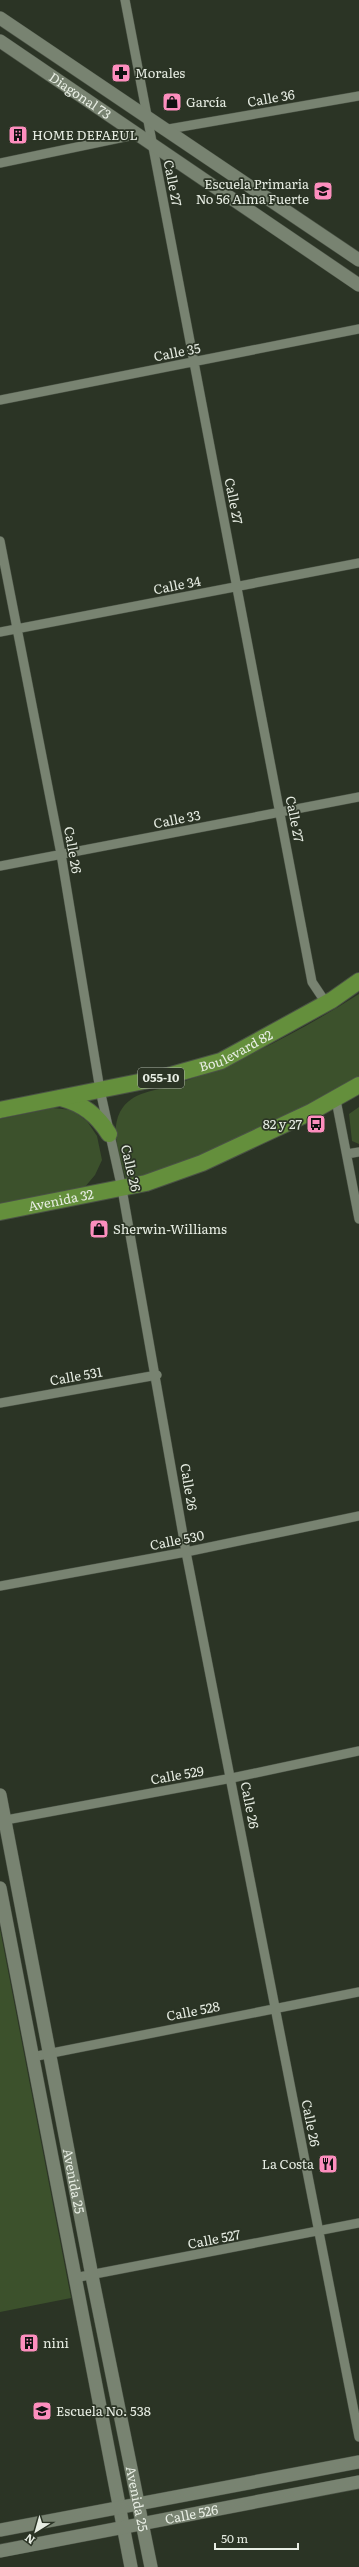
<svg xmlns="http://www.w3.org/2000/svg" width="359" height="2567" viewBox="0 0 359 2567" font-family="Literata,serif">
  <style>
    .green { fill: #3c512c }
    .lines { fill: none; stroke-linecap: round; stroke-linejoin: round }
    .minor-casing { stroke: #4a5245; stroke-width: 10 }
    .secondary-casing { stroke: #4a5245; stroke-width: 14 }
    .trunk-casing { stroke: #4a5245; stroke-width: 18 }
    .minor { stroke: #788371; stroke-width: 9 }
    .secondary { stroke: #788371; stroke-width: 13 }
    .trunk { stroke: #648f3c; stroke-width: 16 }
    .labels { text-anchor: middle; stroke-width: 3.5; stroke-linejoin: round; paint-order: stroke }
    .shield { fill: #2b3425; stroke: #afb6aa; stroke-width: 1 }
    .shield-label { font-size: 12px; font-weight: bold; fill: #e7ede3 }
    .poi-label { font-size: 13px; fill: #e7ede3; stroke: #2b3425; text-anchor: start }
    .street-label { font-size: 13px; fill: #e7ede3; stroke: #2b3425 }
  </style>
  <rect width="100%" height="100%" fill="#2b3425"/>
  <path class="green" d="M 359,994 L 359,1077 L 253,1134 L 206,1154 L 127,1184 C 122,1163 109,1133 120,1112 C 132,1090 156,1092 177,1084 C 243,1061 301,1031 359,994 Z
    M 359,1107 L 359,1144 L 352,1141 L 349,1114 Z
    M 53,1108 L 72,1110 L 87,1121 L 97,1136 L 102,1160 L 95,1175 L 84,1188 L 0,1208 L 0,1119 Z
    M 0,1929 L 71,2298 L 0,2312 Z"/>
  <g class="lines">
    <g class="minor-casing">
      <path id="minor" d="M 125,0 L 312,982 L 326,1003
        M 163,130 L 359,96
        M 0,163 L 139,134
        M 0,400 L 359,329
        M 0,541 L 61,854 L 100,1090 L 122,1189 L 186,1552 L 359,2437
        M 0,632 L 359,563
        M 0,866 L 359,797
        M 336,1100 L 359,1219
        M 347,1154 L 359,1152
        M 0,1403 L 157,1375
        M 0,1586 L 186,1552 L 359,1516
        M 0,1821 L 232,1778 L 359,1751
        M 32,2057 L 359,1992
        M 74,2278 L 359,2223"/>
    </g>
    <g class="secondary-casing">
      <g id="secondary">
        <path d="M 0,18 L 359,260"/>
        <path id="s1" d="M 0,41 L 359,285"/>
        <path id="s2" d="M 0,1795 L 92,2276 L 151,2567"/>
        <path d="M 0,1888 L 131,2567"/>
        <path d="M 0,2530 L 359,2462"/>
        <path id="s3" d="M 0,2551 L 359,2482"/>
      </g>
    </g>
    <g class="trunk-casing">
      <g id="trunk">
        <path d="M 61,1098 C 83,1104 97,1115 109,1134"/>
        <path id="s4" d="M 0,1110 L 164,1077 L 221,1061 L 332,1000 L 359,981"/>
        <path id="s5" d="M 0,1212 L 146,1183 L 202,1163 L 311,1112 L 359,1085"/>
      </g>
    </g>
    <use href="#minor" class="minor"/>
    <use href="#secondary" class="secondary"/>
    <use href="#trunk" class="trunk"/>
  </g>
  <defs>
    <g id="pharmacy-square" transform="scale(1)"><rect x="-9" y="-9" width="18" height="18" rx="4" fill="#fd8ebe" stroke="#2b3425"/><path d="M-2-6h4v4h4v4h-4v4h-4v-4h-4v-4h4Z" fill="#111"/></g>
    <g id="shop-square" transform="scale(1)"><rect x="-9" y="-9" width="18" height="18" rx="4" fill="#fd8ebe" stroke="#2b3425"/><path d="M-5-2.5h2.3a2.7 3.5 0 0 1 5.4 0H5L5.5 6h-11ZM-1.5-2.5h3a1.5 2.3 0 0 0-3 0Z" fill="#111"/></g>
    <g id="building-square" transform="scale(1)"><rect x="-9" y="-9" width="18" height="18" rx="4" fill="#fd8ebe" stroke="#2b3425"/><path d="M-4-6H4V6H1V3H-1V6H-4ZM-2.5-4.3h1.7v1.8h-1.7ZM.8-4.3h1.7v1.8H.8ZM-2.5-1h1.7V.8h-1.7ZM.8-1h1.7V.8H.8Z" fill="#111"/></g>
    <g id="school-square" transform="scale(1)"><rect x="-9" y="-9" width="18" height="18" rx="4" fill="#fd8ebe" stroke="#2b3425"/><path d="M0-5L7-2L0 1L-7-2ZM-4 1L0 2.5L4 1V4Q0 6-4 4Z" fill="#111"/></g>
    <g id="bus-square" transform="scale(1)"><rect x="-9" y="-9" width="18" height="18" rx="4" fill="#fd8ebe" stroke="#2b3425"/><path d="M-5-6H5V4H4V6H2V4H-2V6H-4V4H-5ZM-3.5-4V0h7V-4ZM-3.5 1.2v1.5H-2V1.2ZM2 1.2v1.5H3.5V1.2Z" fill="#111"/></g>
    <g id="restaurant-square" transform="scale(1)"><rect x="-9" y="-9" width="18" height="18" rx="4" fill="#fd8ebe" stroke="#2b3425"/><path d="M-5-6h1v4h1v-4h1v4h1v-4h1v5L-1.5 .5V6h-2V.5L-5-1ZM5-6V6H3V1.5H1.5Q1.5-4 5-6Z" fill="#111"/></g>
  </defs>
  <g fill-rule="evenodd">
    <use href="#pharmacy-square" x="121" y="73"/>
    <use href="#shop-square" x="172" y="102"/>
    <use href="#building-square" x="18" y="135"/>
    <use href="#school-square" x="323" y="191"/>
    <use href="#bus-square" x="316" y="1124"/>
    <use href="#shop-square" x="99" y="1229"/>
    <use href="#restaurant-square" x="328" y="2164"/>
    <use href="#building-square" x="29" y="2343"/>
    <use href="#school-square" x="42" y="2411"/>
  </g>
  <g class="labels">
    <rect class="shield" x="138" y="1068" width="46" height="20" rx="3"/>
    <g class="shield-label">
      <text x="161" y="1082">055-10</text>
    </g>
    <g class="poi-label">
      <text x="135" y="78">Morales</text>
      <text x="186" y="107">García</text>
      <text x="32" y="140">HOME DEFAEUL</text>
      <text x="309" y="189" text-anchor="end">Escuela Primaria<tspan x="309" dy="15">No 56 Alma Fuerte</tspan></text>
      <text x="302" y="1129" text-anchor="end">82 y 27</text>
      <text x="113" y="1234">Sherwin-Williams</text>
      <text x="314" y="2169" text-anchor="end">La Costa</text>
      <text x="43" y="2348">nini</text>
      <text x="56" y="2416">Escuela No. 538</text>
    </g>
    <g class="street-label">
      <text dy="5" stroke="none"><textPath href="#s1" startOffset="97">Diagonal 73</textPath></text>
      <text transform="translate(271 98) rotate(-10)" y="5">Calle 36</text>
      <text transform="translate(173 183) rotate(79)" y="5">Calle 27</text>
      <text transform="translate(177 352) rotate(-11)" y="5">Calle 35</text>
      <text transform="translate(234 501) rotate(79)" y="5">Calle 27</text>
      <text transform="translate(177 585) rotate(-11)" y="5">Calle 34</text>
      <text transform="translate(177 819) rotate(-11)" y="5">Calle 33</text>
      <text transform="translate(295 819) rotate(79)" y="5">Calle 27</text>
      <text transform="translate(73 850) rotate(80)" y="5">Calle 26</text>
      <text dy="5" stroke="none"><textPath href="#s4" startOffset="244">Boulevard 82</textPath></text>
      <text transform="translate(131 1168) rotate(77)" y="5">Calle 26</text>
      <text dy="5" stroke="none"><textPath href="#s5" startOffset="62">Avenida 32</textPath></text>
      <text transform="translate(76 1376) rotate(-10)" y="5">Calle 531</text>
      <text transform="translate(189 1487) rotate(81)" y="5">Calle 26</text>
      <text transform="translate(177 1540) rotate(-11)" y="5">Calle 530</text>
      <text transform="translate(177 1775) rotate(-10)" y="5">Calle 529</text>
      <text transform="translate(250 1805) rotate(79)" y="5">Calle 26</text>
      <text transform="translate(193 2011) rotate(-11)" y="5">Calle 528</text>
      <text transform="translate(311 2123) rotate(79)" y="5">Calle 26</text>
      <text dy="5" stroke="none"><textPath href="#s2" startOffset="393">Avenida 25</textPath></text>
      <text transform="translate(214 2239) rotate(-11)" y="5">Calle 527</text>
      <text dy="5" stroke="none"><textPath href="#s2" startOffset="717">Avenida 25</textPath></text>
      <text dy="5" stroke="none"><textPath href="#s3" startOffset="195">Calle 526</textPath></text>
    </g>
  </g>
  <g transform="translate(36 2531) rotate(217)" stroke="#2b3425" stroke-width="3" paint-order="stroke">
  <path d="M0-3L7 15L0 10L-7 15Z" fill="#e7ede3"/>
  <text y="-6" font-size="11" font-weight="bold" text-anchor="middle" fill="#e7ede3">N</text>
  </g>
  <path d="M215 2543v6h83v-6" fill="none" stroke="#e7ede3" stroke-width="2"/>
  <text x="221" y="2543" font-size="12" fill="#e7ede3" stroke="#2b3425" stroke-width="3" paint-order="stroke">50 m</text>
</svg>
